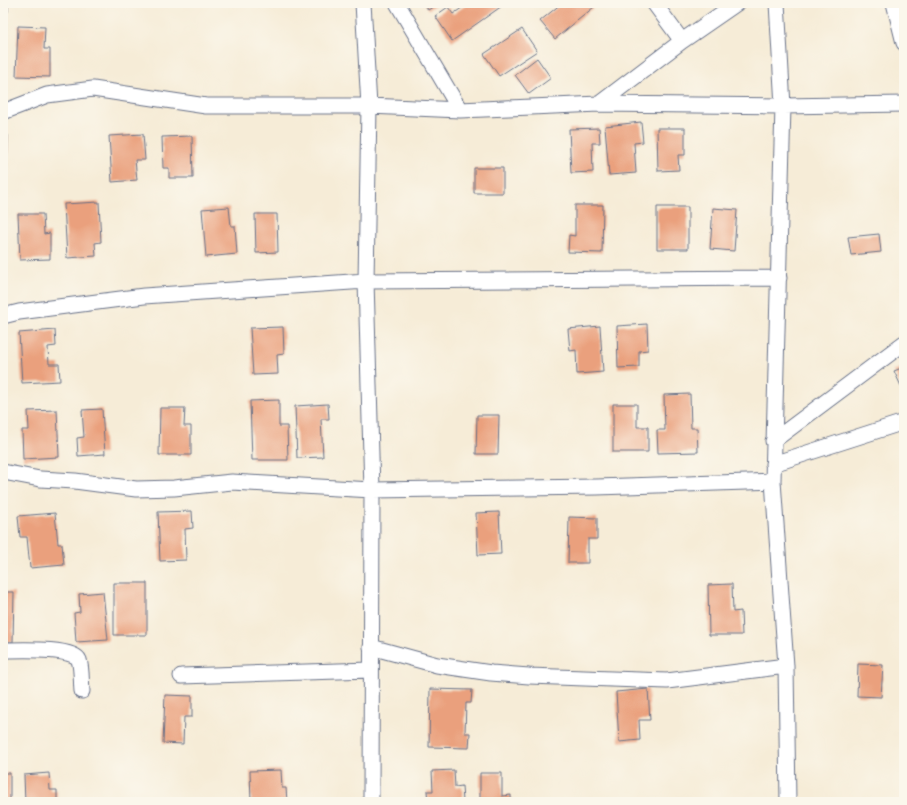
<svg xmlns="http://www.w3.org/2000/svg" width="907" height="805" viewBox="0 0 907 805" font-family="Alegreya,serif">
  <style>
    .building { fill: #eaa07d }
    .lines { fill: none; stroke-linecap: round; stroke-linejoin: round }
    .street-casing { stroke: #687188; stroke-width: 17 }
    .street { stroke: #fff; stroke-width: 15 }
  </style>
  <rect width="100%" height="100%" fill="#fbf7ec"/>
  <filter id="ink" filterUnits="userSpaceOnUse"><feTurbulence type="fractalNoise" baseFrequency=".025" numOctaves="2"/><feDisplacementMap in="SourceGraphic" scale="8" xChannelSelector="R" yChannelSelector="G"/><feConvolveMatrix kernelMatrix="1 2 1 2 8 2 1 2 1" color-interpolation-filters="sRGB"/></filter>
  <filter id="wash" filterUnits="userSpaceOnUse"><feTurbulence type="fractalNoise" baseFrequency=".012" numOctaves="4" result="noise"/><feDisplacementMap in="SourceGraphic" scale="16" xChannelSelector="R" yChannelSelector="G"/><feGaussianBlur stdDeviation="0.9" result="paint"/><feColorMatrix in="noise" values="0 0 0 0 0 0 0 0 0 0 0 0 0 0 0 0 0 1.4 0 .05"/><feComposite in="paint" operator="in"/></filter>
  <g filter="url(#wash)">
    <rect width="100%" height="100%" fill="#f6ecd7"/>
    <g id="blocks">
      <path class="building" d="M 3,3 L 8,3 L 8,12 L 3,13 Z
        M 424,3 L 439,3 L 428,10 Z
        M 469,3 L 500,3 L 502,6 L 452,41 L 435,16 L 448,7 L 453,14 Z
        M 562,3 L 591,3 L 594,7 L 555,39 L 540,21 Z
        M 18,26 L 45,27 L 44,49 L 50,49 L 50,77 L 16,76 Z
        M 522,29 L 537,51 L 499,76 L 484,54 Z
        M 537,58 L 551,78 L 529,94 L 515,75 Z
        M 641,122 L 643,142 L 634,143 L 636,173 L 609,175 L 605,126 Z
        M 599,128 L 600,143 L 592,143 L 593,172 L 571,173 L 569,129 Z
        M 657,128 L 685,128 L 685,155 L 678,155 L 679,170 L 658,171 Z
        M 143,134 L 145,160 L 135,160 L 137,180 L 112,182 L 109,136 Z
        M 3,135 L 8,135 L 7,180 L 3,180 Z
        M 192,136 L 193,178 L 169,178 L 169,168 L 163,168 L 162,137 Z
        M 474,168 L 503,168 L 503,193 L 474,193 Z
        M 99,202 L 101,242 L 95,243 L 96,256 L 67,258 L 64,204 Z
        M 575,205 L 603,205 L 602,253 L 568,252 L 569,235 L 575,236 Z
        M 229,207 L 231,226 L 235,226 L 237,254 L 206,257 L 202,209 Z
        M 657,207 L 688,207 L 688,249 L 657,249 Z
        M 713,208 L 737,210 L 734,251 L 710,249 Z
        M 18,214 L 43,214 L 44,234 L 50,233 L 50,259 L 20,260 Z
        M 255,214 L 277,214 L 278,252 L 256,253 Z
        M 879,234 L 881,252 L 851,255 L 848,237 Z
        M 647,324 L 648,350 L 639,351 L 639,367 L 618,368 L 617,326 Z
        M 600,326 L 603,372 L 577,374 L 576,350 L 570,351 L 568,329 Z
        M 283,327 L 284,354 L 277,355 L 278,374 L 253,375 L 250,328 Z
        M 55,330 L 56,346 L 48,347 L 49,364 L 59,364 L 60,381 L 22,383 L 19,333 Z
        M 904,367 L 904,385 L 901,386 L 894,371 Z
        M 690,394 L 691,428 L 697,428 L 698,452 L 658,453 L 657,430 L 665,430 L 664,395 Z
        M 279,400 L 279,426 L 287,426 L 288,460 L 252,460 L 250,401 Z
        M 328,404 L 329,419 L 321,419 L 323,457 L 297,458 L 295,406 Z
        M 613,404 L 637,404 L 637,427 L 648,427 L 648,452 L 613,452 Z
        M 160,408 L 185,408 L 184,426 L 191,426 L 191,455 L 159,455 Z
        M 102,409 L 105,454 L 78,456 L 77,438 L 84,437 L 82,410 Z
        M 57,410 L 59,457 L 23,459 L 22,430 L 29,430 L 28,411 Z
        M 477,415 L 499,415 L 498,454 L 476,454 Z
        M 192,511 L 193,528 L 185,529 L 186,560 L 160,561 L 158,512 Z
        M 499,512 L 501,554 L 478,555 L 476,513 Z
        M 55,513 L 58,544 L 62,544 L 64,565 L 30,568 L 27,537 L 20,537 L 18,516 Z
        M 569,517 L 597,518 L 597,539 L 588,539 L 588,563 L 568,563 Z
        M 114,583 L 147,583 L 147,635 L 114,635 Z
        M 732,584 L 733,612 L 741,611 L 742,635 L 709,635 L 708,585 Z
        M 3,592 L 14,592 L 13,642 L 3,642 Z
        M 103,592 L 108,640 L 76,642 L 74,613 L 80,612 L 79,594 Z
        M 858,664 L 883,665 L 881,697 L 857,696 Z
        M 430,689 L 472,690 L 471,703 L 466,703 L 465,733 L 470,733 L 469,748 L 429,747 Z
        M 648,689 L 650,720 L 639,720 L 640,740 L 619,742 L 616,692 Z
        M 165,695 L 192,696 L 192,717 L 184,717 L 183,744 L 163,743 Z
        M 281,770 L 282,788 L 286,788 L 287,802 L 251,802 L 250,771 Z
        M 454,770 L 455,787 L 462,786 L 463,802 L 428,802 L 427,791 L 433,791 L 432,771 Z
        M 3,773 L 10,773 L 10,802 L 3,802 Z
        M 49,773 L 50,790 L 57,790 L 57,802 L 25,802 L 24,775 Z
        M 480,773 L 502,773 L 502,796 L 511,795 L 511,802 L 480,802 Z"/>
    </g>
  </g>
  <g filter="url(#ink)">
    <use href="#blocks" fill-opacity="0" stroke="#687188" stroke-width="1"/>
    <g class="lines">
      <g class="street-casing">
        <path id="street" d="M 363,3 L 369,106 L 366,281 L 372,490 L 371,802
          M 397,3 L 460,110
          M 654,3 L 682,41
          M 777,3 L 783,106 L 773,481 L 786,666 L 788,802
          M 894,3 L 904,43
          M 599,104 L 682,41 L 737,3
          M 3,112 L 47,95 L 93,89 L 206,106 L 369,106 L 460,110 L 599,104 L 783,106 L 904,104
          M 3,316 L 19,312 L 144,296 L 366,281 L 779,278
          M 773,441 L 904,343
          M 773,464 L 904,422
          M 3,472 L 40,479 L 75,481 L 136,489 L 174,488 L 232,482 L 372,490 L 597,487 L 773,481
          M 371,647 L 437,665 L 491,673 L 529,676 L 667,681 L 786,666
          M 3,650 C 16,650 74,647 79,660 C 82,669 81,682 82,691
          M 181,676 L 371,670"/>
      </g>
      <use href="#street" class="street"/>
    </g>
  </g>
  <rect width="907" height="805" fill="none" stroke="#fbf7ec" stroke-width="16"/>
</svg>
